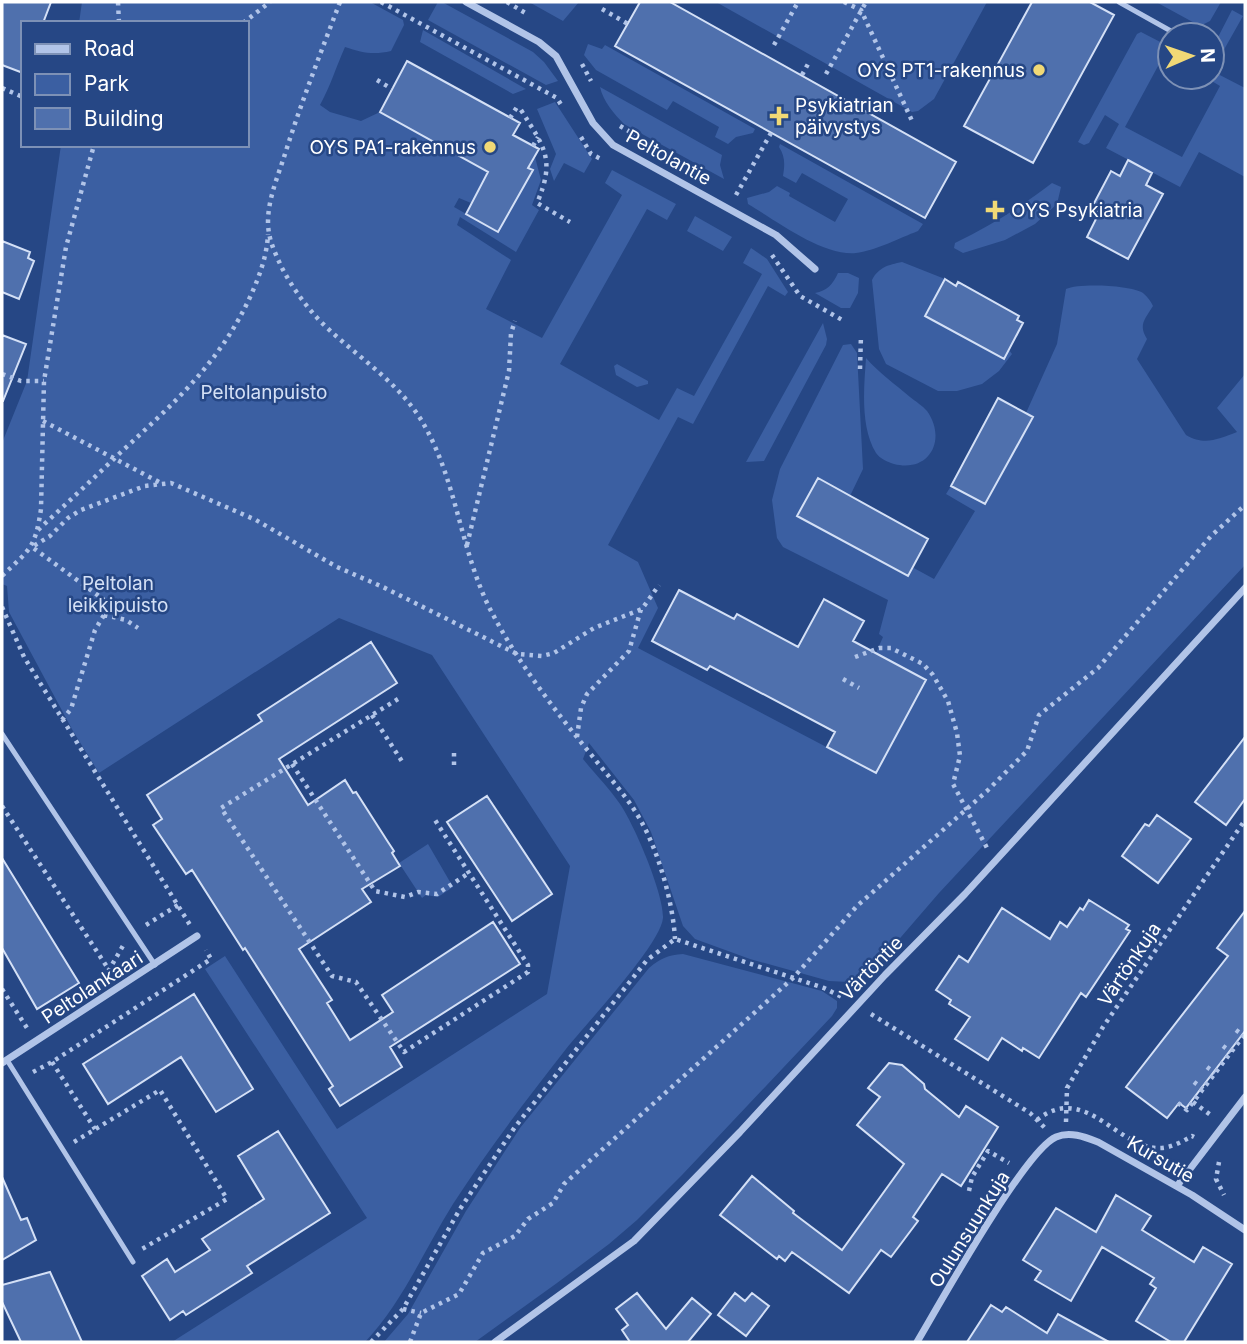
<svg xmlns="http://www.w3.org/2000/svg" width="1247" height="1344" viewBox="0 0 1247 1344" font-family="Inter,sans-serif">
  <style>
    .green { fill: #3b5fa2 }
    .building { fill: #4f70ad; stroke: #d4e0f6; stroke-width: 2 }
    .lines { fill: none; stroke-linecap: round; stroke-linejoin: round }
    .path { stroke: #b1c4e8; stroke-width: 4.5; stroke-dasharray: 3.5 5; stroke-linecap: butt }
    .service { stroke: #b1c4e8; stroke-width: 5 }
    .minor { stroke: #b1c4e8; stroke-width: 7 }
    .poi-dot { fill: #f1d976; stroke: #264785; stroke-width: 2.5 }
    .labels { text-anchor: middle; stroke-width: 5; stroke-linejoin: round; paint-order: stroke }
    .poi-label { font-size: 19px; fill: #fff; stroke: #264785; text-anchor: end }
    .street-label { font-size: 19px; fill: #fff; stroke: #264785 }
    .park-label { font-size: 19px; fill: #d4e0f6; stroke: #264785 }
  </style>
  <rect width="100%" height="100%" fill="#264785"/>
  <path class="green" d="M 82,2 L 370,2 L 403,20 L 404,25 L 391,51 C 374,55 362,53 345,47 C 336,67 331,85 320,105 L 330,112 L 361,121 L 380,112 L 488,172 L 471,203 L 459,198 L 454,207 L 498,232 L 532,171 L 528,168 L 535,157 L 541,180 L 532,205 L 539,210 L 516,252 L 460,217 L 457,225 L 511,260 L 486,309 L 542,338 L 622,195 L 605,183 L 612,170 L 676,204 L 667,220 L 647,209 L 560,364 L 659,420 L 677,388 L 694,396 L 762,274 L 743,263 L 751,248 L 767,259 L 788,292 L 785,296 L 768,286 L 693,424 L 678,417 L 608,545 L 638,562 L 658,608 L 638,648 L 876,773 L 926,680 L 876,653 L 883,637 L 879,634 L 888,600 L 783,547 L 777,538 L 772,500 L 780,469 L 843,345 L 851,344 L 857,353 L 863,469 L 850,496 L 818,478 L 798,516 L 907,576 L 912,567 L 934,579 L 975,511 L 946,494 L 951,486 L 986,504 L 1032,418 L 1026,413 L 1057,344 L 1066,289 C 1079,283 1130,285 1143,293 C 1148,297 1151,302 1153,306 C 1145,319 1138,325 1147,339 L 1137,359 L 1186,435 C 1205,446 1218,439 1237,432 L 1217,408 L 1245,374 L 1245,565 L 939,893 L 876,966 L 864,976 L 849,982 L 829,981 L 750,959 L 695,939 L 683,926 L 651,832 L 634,800 L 589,743 L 583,759 C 595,774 609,788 620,804 C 634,824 664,894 663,918 C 661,944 586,1024 566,1049 C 526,1100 488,1150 453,1204 C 424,1250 403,1302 365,1342 L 172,1342 L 367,1218 L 205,969 L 225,956 L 337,1129 L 547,994 L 570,866 L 432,655 L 339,618 L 99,773 L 73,731 L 9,612 L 7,586 L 2,584 L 2,443 L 27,381 L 61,145 L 247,145 L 247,23 L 79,23 Z
    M 438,2 L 442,2 L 533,52 L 544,62 L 558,81 L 546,85 L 428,20 Z
    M 529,2 L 579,2 L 563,21 Z
    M 716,2 L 987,2 L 934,99 L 918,111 L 912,112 Z
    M 1156,2 L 1221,2 L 1210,21 L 1200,26 Z
    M 1232,10 L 1243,16 L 1221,55 L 1215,43 Z
    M 423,30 L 526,89 L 513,94 L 420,42 Z
    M 1141,32 L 1170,47 L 1170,58 L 1164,55 L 1125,127 L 1182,157 L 1220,86 L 1205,77 L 1212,77 L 1212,71 L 1245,88 L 1245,177 L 1199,152 L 1180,187 L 1106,148 L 1119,124 L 1105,115 L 1089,143 L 1084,145 L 1078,142 L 1137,34 Z
    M 588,44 L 602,49 L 605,45 L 755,129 L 753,133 L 736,137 L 728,144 L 715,137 L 719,127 L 673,101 L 667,110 L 596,70 L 584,55 Z
    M 600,87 L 722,155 L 720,165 L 724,179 L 624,124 C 614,114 603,101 600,87 Z
    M 555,102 L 592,159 L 584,173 L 564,163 L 554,181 L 550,169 L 556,154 L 537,109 Z
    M 780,144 L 923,224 L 918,231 C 900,238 874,251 856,253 C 822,256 777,221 748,204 L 747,198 L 769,192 L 777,186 L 790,193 L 789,196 L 835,222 L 848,199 L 802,173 L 796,183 L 783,176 C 785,164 785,156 779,147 Z
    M 1052,183 L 1061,187 L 1057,204 L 1035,224 L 1005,240 L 963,253 L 954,248 L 955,243 C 990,226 1021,207 1052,183 Z
    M 695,216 L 732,237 L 723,251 L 687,231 Z
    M 902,262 L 945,279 L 925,316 L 1003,359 L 1009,350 L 1012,354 L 999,371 L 982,384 L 957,391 L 938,391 L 886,364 L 879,349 L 872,280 C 879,267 888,265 902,262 Z
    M 838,273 L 848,273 L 859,278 L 858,293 L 850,308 L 841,308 L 815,293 C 827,291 833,284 838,273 Z
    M 823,323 L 827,339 L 826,345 L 764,461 L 746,462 Z
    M 866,358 C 879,373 895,384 910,397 C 915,401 923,406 927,411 C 947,439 930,473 894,464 C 888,462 880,459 876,453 C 860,427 864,387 866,358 Z
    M 617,364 L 648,381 L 648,384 L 637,387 L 616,375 L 614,366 Z
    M 428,844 L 453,887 L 438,897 L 426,895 L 422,898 L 399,863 Z
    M 683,954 L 822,991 L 837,1001 L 837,1008 L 832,1016 L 682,1175 L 637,1220 L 609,1244 L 557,1283 L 475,1342 L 384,1342 L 408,1314 L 466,1211 L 520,1128 L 649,968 C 661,958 668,955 683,954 Z"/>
  <path class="building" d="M 2,2 L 51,2 L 43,23 L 23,23 L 23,73 L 2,65 Z
    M 640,2 L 670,2 L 956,162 L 925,218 L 615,46 Z
    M 1032,2 L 1090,2 L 1114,15 L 1033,163 L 964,126 Z
    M 407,61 L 520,123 L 513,135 L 539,149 L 528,168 L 533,170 L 498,232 L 466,214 L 488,172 L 380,112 Z
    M 1128,160 L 1152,173 L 1146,185 L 1163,194 L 1128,259 L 1087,237 L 1099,213 L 1091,209 L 1111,171 L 1120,176 Z
    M 2,241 L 30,252 L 28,258 L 34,261 L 19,299 L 2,292 Z
    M 945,279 L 956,286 L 958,282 L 1019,316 L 1017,320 L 1023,323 L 1004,359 L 925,316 Z
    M 2,335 L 26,344 L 3,401 L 2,401 Z
    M 998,398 L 1033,417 L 985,504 L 951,486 Z
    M 818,478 L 928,539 L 908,576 L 797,516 Z
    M 679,590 L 734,619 L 737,614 L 798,647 L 824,599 L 864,621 L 853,641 L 926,680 L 876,773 L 827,747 L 835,732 L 710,666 L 707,670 L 652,641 Z
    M 371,642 L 397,683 L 279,759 L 308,805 L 345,780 L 353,793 L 356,792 L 388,842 L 394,851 L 392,853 L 400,866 L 362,889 L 371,902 L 299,949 L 332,1000 L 327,1003 L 350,1040 L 393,1012 L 382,995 L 493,922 L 520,964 L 390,1047 L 402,1067 L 340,1106 L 329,1089 L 333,1086 L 245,948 L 243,950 L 192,870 L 186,874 L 153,825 L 162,819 L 147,795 L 262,721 L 258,715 Z
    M 1245,737 L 1245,799 L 1226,825 L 1195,802 Z
    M 487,796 L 552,894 L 512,921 L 447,822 Z
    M 1157,815 L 1191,839 L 1158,883 L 1122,856 L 1145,824 L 1149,826 Z
    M 2,858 L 79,983 L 37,1009 L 2,948 Z
    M 1089,900 L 1129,925 L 1126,929 L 1130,931 L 1086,997 L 1081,993 L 1039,1058 L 1023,1048 L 1022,1051 L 1002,1038 L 988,1060 L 955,1039 L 970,1017 L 949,1004 L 951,1000 L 936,990 L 959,956 L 968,962 L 1002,908 L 1050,939 L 1060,922 L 1067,927 L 1080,908 L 1083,910 Z
    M 1245,911 L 1245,1031 L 1186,1108 L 1179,1103 L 1167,1118 L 1126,1087 L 1228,956 L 1217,948 Z
    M 194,994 L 253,1089 L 216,1112 L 181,1057 L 108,1104 L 83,1064 Z
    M 889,1063 L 902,1065 L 924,1084 L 925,1089 L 959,1117 L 966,1106 L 998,1127 L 961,1186 L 942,1174 L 913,1217 L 918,1221 L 891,1257 L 881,1250 L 849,1293 L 792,1252 L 785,1261 L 779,1256 L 777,1259 L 720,1215 L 752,1176 L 794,1211 L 793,1213 L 842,1250 L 904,1164 L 857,1125 L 880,1097 L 868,1088 Z
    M 278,1131 L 330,1213 L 247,1266 L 252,1273 L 186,1315 L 183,1311 L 170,1320 L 142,1276 L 167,1259 L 175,1272 L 210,1250 L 202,1239 L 264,1199 L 238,1156 Z
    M 2,1177 L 21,1220 L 27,1218 L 36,1240 L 2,1260 Z
    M 1116,1195 L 1151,1216 L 1142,1230 L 1194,1262 L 1203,1247 L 1232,1264 L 1184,1342 L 1171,1342 L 1136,1321 L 1156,1288 L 1150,1284 L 1154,1278 L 1102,1247 L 1071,1301 L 1035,1280 L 1041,1271 L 1023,1260 L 1056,1208 L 1096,1232 Z
    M 50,1272 L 82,1342 L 21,1342 L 2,1302 L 2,1285 Z
    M 637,1293 L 666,1329 L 692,1298 L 711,1314 L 688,1342 L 630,1342 L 622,1330 L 628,1325 L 616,1309 Z
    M 735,1293 L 745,1301 L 752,1293 L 769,1306 L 746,1336 L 718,1315 Z
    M 991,1305 L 1002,1312 L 1006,1307 L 1047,1333 L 1058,1314 L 1109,1342 L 967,1342 Z"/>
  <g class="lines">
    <path class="path" d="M 118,2 L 119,23
      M 340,2 C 321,52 301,103 285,154 C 278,176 268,199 268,222 C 268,239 275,253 282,268 C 292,287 305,305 320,321 C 353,354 394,378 420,418 C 456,476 459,544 488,605 C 514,657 552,707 589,752 C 607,775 627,796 641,821 C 659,853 673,903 675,939
      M 381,2 L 557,98 L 563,108
      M 507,2 L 527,14
      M 844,2 L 861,10 L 913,123
      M 602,9 L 628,24
      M 243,23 L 270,2
      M 774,45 L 798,2
      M 582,64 L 591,81
      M 826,74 L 866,2
      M 802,75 L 808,64
      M 377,80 L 392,89
      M 2,88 L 23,97
      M 521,110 C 544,147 556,159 537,203 L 570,222
      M 510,118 L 517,107
      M 620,126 L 661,150
      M 581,137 L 591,154 L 603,160
      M 533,146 L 538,137
      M 736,195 L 771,133
      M 772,255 L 800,296 L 844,321
      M 860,369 L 861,335
      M 2,374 L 21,381 L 44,381
      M 43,421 L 159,482
      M 38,530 C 66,504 93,479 120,453 C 174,403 220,363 251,295 C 260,275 267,255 268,234
      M 467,545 L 509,371 L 511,333 L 515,321
      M 2,576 C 30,549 35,549 41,509 L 44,381 L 66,247 L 94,145
      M 2,607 L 24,657 L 190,925
      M 104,615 L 126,620 L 138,628
      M 855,657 L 879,648 L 891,648 L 923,664 L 933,675 L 948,701 L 957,733 L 960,756 L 953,784 L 987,848
      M 843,679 L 859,688
      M 398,699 L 221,808 L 332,976 L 356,982 L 404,1052 L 528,972 L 528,965 L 435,820
      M 372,715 L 403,763
      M 62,720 L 71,709 L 95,630 L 104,615 L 103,599 L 32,547 L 50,536 L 68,518 L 81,510 L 145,486 L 171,483 L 256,520 L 337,567 L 383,587 L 517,654 L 542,656 L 554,653 L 594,628 L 642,609 L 659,585
      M 577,737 L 581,708 L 587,694 L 629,651 L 641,609
      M 454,753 L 454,768
      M 292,764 L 375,891 L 405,897 L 418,892 L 437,894 L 469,873
      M 2,806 L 109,970
      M 146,925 L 178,905
      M 101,976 L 109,970 L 124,944
      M 2,989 L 27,1028
      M 871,1014 L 1030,1113 L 1045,1128
      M 1236,1030 L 1244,1036
      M 1223,1046 L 1231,1052
      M 52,1062 L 95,1129
      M 1207,1067 L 1215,1073
      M 33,1072 L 52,1062 L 211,959 L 206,950
      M 1194,1082 L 1203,1089
      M 1193,1102 L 1212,1116
      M 1178,1103 L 1187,1110 L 1245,1034
      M 1037,1120 C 1086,1081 1118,1151 1162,1148 C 1173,1147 1183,1141 1192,1136 L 1194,1137
      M 1066,1122 L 1067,1088 L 1103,1027 L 1245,820
      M 74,1142 L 160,1090 L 227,1199 L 142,1249
      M 1219,1162 L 1216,1179 L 1224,1195
      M 969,1191 L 972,1177 L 988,1151 L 1009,1163
      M 403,1309 L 421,1313
      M 371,1342 L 403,1309 L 460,1209 L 515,1127 L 647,960 L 675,939 L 824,988 L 842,997
      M 410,1342 L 421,1313 L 459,1294 L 483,1253 L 515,1236 L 528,1219 L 553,1203 L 564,1184 L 793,978 L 857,906 L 987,791 L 1027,751 L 1039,715 L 1098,668 L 1211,536 L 1245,505"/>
    <path class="service" d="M 1119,2 L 1178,35
      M 2,734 L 155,965
      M 7,1060 L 133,1262"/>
    <path class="minor" d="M 466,2 L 539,42 L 556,56 L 593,123 L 613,145 L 776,235 L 815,269
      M 2,1063 L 197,936
      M 1177,1186 L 1245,1097
      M 495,1342 L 634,1241 L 740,1132 L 885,975 L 965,894 L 1245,588
      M 917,1342 C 939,1305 1025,1150 1056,1137 C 1070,1131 1085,1137 1098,1142 L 1192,1195 L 1245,1230"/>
  </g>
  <g class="poi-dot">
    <circle cx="1039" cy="70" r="7"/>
    <path d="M775.5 105.5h7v7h7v7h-7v7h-7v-7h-7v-7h7z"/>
    <circle cx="490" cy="147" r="7"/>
    <path d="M991.5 199.5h7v7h7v7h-7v7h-7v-7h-7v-7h7z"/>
  </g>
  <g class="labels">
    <g class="poi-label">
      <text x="1025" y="77">OYS PT1-rakennus</text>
      <text x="795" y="112" text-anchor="start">Psykiatrian<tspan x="795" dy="22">päivystys</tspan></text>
      <text x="476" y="154">OYS PA1-rakennus</text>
      <text x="1011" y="217" text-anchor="start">OYS Psykiatria</text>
    </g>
    <g class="street-label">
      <text transform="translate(669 157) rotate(29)" y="7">Peltolantie</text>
      <text transform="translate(1129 964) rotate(-56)" y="7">Värtönkuja</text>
      <text transform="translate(871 968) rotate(-46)" y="7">Värtöntie</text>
      <text transform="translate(92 987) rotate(-33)" y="7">Peltolankaari</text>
      <text transform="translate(1161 1159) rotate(30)" y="7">Kursutie</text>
      <text transform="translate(969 1229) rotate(-58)" y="7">Oulunsuunkuja</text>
    </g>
    <g class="park-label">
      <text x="264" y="399">Peltolanpuisto</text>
      <text x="118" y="590">Peltolan<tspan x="118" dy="22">leikkipuisto</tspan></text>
    </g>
  </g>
  <rect width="1247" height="1344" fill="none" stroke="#ffffff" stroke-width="7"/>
  <rect x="21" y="21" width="228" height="126" fill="#264785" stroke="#7d91b6" stroke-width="2"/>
  <rect x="35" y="44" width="35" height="10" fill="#b1c4e8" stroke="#7d91b6" stroke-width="2"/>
  <text x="84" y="56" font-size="21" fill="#ffffff">Road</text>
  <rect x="35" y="74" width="35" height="21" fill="#3b5fa2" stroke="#7d91b6" stroke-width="2"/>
  <text x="84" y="91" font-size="21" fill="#ffffff">Park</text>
  <rect x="35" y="108" width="35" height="21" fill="#4f70ad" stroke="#7d91b6" stroke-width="2"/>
  <text x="84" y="126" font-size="21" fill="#ffffff">Building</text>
  <g transform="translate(1191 56) rotate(88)"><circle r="33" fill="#264785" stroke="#7d91b6" stroke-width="2"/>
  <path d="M0-5L12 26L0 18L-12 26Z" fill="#f1d976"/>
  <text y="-10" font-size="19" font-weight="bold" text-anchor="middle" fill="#ffffff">N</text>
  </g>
</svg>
